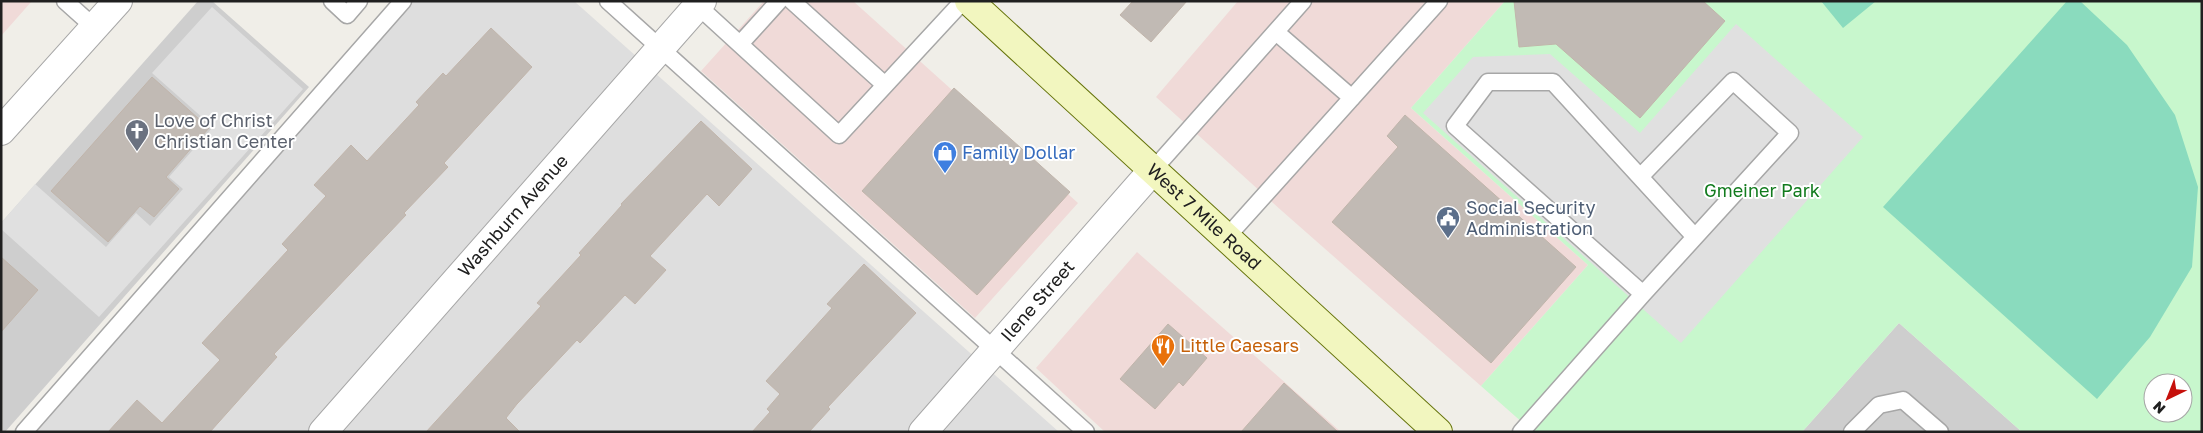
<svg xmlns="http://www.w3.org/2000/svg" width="2203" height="433" viewBox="0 0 2203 433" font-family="'Golos Text',sans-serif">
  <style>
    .residential { fill: #dedede }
    .commercial { fill: #f0dad8 }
    .religious { fill: #cecece }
    .park { fill: #c8f7cd; fill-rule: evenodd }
    .pitch { fill: #8adbbe }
    .parking { fill: #e0e0e0 }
    .building { fill: #c1bab4; stroke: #c1b5ab }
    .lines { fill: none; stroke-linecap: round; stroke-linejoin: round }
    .service-casing { stroke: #a7a7a7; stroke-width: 19 }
    .minor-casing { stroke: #a7a7a7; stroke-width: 30 }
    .tertiary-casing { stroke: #a7a7a7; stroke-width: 30 }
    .secondary-casing { stroke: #66740b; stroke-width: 30 }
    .service { stroke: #fff; stroke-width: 16 }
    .minor { stroke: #fff; stroke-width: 28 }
    .tertiary { stroke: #fff; stroke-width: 28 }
    .secondary { stroke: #f2f6bf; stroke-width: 28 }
    .labels { text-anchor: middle; stroke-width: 4; stroke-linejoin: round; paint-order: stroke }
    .worship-label { font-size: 18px; fill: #5b616d; stroke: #fff; text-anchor: start }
    .shop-label { font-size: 18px; fill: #366cbe; stroke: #fff; text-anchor: start }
    .park-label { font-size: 18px; fill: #127b1e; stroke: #fff }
    .service-label { font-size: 18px; fill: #4e5e75; stroke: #fff; text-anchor: start }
    .street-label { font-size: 18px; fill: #202020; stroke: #fff }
    .food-label { font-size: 18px; fill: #c56008; stroke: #fff; text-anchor: start }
  </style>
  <rect width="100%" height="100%" fill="#f0eee8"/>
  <path class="residential" d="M 413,1 L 574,1 L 1059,432 L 33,432 Z"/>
  <path class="commercial" d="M 1,1 L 32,1 L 1,36 Z
    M 764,1 L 853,1 L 1078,203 L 975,318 L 701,71 Z
    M 1238,1 L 1505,1 L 1411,108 L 1588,265 L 1481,386 L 1282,211 L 1156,97 Z
    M 1137,252 L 1341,432 L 1105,432 L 1036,368 Z"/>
  <path class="religious" d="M 198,1 L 212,1 L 309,87 L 5,432 L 3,432 L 1,223 Z
    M 1899,323 L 2022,432 L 1802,432 Z"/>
  <path class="park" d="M 1505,1 L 2202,1 L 2202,432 L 2022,432 L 1899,323 L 1802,432 L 1533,432 L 1481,386 L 1588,265 L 1411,108 ZM 2153,383 L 2183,383 L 2183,413 L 2153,413 Z"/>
  <path class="pitch" d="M 1821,1 L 1876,1 L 1843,28 Z
    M 2067,1 L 2080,1 L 2127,45 L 2175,115 L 2198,187 L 2192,267 L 2150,337 L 2097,399 L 1883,207 Z"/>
  <path class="parking" d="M 212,7 L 303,89 L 99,317 L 1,229 L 1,223 L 35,184 L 106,247 L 136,213 L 150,226 L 183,189 L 169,177 L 213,127 L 152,73 Z
    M 1736,24 L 1863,137 L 1681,343 L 1423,113 L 1473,57 L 1550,54 L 1640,133 Z"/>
  <path class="building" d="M 1133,1 L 1187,1 L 1151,42 L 1120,15 Z
    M 1514,1 L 1703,1 L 1725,21 L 1640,118 L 1556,44 L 1519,47 Z
    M 491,28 L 532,67 L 444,163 L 448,167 L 404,213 L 406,215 L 274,354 L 277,357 L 210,432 L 108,432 L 137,400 L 162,423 L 220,360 L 202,343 L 288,250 L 282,244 L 326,196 L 314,185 L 351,145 L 367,161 L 419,105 L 416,102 L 443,73 L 446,76 Z
    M 152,77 L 209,128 L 166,177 L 179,189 L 154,217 L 140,206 L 108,242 L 51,191 Z
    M 954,88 L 1070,192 L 977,295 L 862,191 Z
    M 1405,115 L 1576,267 L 1491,363 L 1332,222 L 1398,147 L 1387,136 Z
    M 701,121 L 752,169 L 719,206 L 707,194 L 650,256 L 666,270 L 635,304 L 625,295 L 580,343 L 577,340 L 517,404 L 506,418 L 520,432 L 426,432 L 541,306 L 537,303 L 581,255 L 579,253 L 622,205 L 621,204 Z
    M 1,257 L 38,290 L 1,332 Z
    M 864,264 L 916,313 L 828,407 L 830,409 L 809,432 L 752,432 L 770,412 L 767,409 L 780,394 L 766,381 L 832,308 L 827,304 Z
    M 1168,324 L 1207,358 L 1183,386 L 1179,382 L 1155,409 L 1120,379 Z
    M 1284,383 L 1305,402 L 1338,432 L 1241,432 Z"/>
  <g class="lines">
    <g class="service-casing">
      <path id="service" d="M 65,1 L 94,27
        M 332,1 L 347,15 L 359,1
        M 608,1 L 1086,432
        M 792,1 L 885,85
        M 698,6 L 839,135 L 963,1
        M 1276,32 L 1352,98
        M 740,44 L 779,1
        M 1152,171 L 1303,1
        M 1226,238 L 1439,1
        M 1643,294 L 1455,126 L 1488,82 L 1553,82 L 1695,237
        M 24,432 L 403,1
        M 1521,432 L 1643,294 L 1790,133 L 1733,81 L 1640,177
        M 1852,432 L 1879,405 L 1903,400 L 1940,432"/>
    </g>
    <g class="minor-casing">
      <g id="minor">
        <path id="s1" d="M 323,432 L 702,1"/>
        <path id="s2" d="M 923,432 L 1152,171"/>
      </g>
    </g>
    <g class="tertiary-casing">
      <path id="tertiary" d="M 1,131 L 118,1"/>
    </g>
    <g class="secondary-casing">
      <g id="secondary">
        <path id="s3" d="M 969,1 L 1438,432"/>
      </g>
    </g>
    <use href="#service" class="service"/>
    <use href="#minor" class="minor"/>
    <use href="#tertiary" class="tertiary"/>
    <use href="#secondary" class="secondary"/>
  </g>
  <defs>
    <g id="church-pin" transform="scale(1.25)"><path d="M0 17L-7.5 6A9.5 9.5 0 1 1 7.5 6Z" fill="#6b7280" stroke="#fff"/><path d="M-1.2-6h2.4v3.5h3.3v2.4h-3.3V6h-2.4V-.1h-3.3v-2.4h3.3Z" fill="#fff"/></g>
    <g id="shop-pin" transform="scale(1.25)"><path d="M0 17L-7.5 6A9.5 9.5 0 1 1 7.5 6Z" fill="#3f7fe0" stroke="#fff"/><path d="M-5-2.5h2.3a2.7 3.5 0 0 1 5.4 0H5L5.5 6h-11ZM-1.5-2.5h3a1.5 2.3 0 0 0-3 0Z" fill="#fff"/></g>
    <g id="civic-pin" transform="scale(1.25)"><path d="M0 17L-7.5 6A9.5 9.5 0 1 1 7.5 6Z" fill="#5c6f8a" stroke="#fff"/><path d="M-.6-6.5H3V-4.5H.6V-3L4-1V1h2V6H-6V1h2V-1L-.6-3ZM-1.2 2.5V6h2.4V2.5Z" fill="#fff"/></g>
    <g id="restaurant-pin" transform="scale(1.25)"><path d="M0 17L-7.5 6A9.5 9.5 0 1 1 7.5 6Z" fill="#e8710a" stroke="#fff"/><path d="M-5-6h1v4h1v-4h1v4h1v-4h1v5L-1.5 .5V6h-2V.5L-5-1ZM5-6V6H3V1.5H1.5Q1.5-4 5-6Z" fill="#fff"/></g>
  </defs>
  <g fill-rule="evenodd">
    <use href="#church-pin" x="137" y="131"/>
    <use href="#shop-pin" x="945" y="153"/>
    <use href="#civic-pin" x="1448" y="218"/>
    <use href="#restaurant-pin" x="1163" y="346"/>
  </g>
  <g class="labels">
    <g class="worship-label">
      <text x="154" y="127">Love of Christ<tspan x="154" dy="21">Christian Center</tspan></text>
    </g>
    <g class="shop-label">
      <text x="962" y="159">Family Dollar</text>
    </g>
    <g class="park-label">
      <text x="1762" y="197">Gmeiner Park</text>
    </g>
    <g class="service-label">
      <text x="1466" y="214">Social Security<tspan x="1466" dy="21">Administration</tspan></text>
    </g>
    <g class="street-label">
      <text dy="6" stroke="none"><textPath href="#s1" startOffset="288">Washburn Avenue</textPath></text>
      <text dy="6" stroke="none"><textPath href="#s3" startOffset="319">West 7 Mile Road</textPath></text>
      <text dy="6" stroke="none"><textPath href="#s2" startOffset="174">Ilene Street</textPath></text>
    </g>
    <g class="food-label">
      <text x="1180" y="352">Little Caesars</text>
    </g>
  </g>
  <rect width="2203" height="433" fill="none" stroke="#202020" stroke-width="5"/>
  <g transform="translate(2168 398) rotate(223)"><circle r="24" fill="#ffffff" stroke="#a6a6a6"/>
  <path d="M0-4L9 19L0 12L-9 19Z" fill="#c6100b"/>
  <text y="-8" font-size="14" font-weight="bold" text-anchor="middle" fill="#202020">N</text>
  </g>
</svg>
